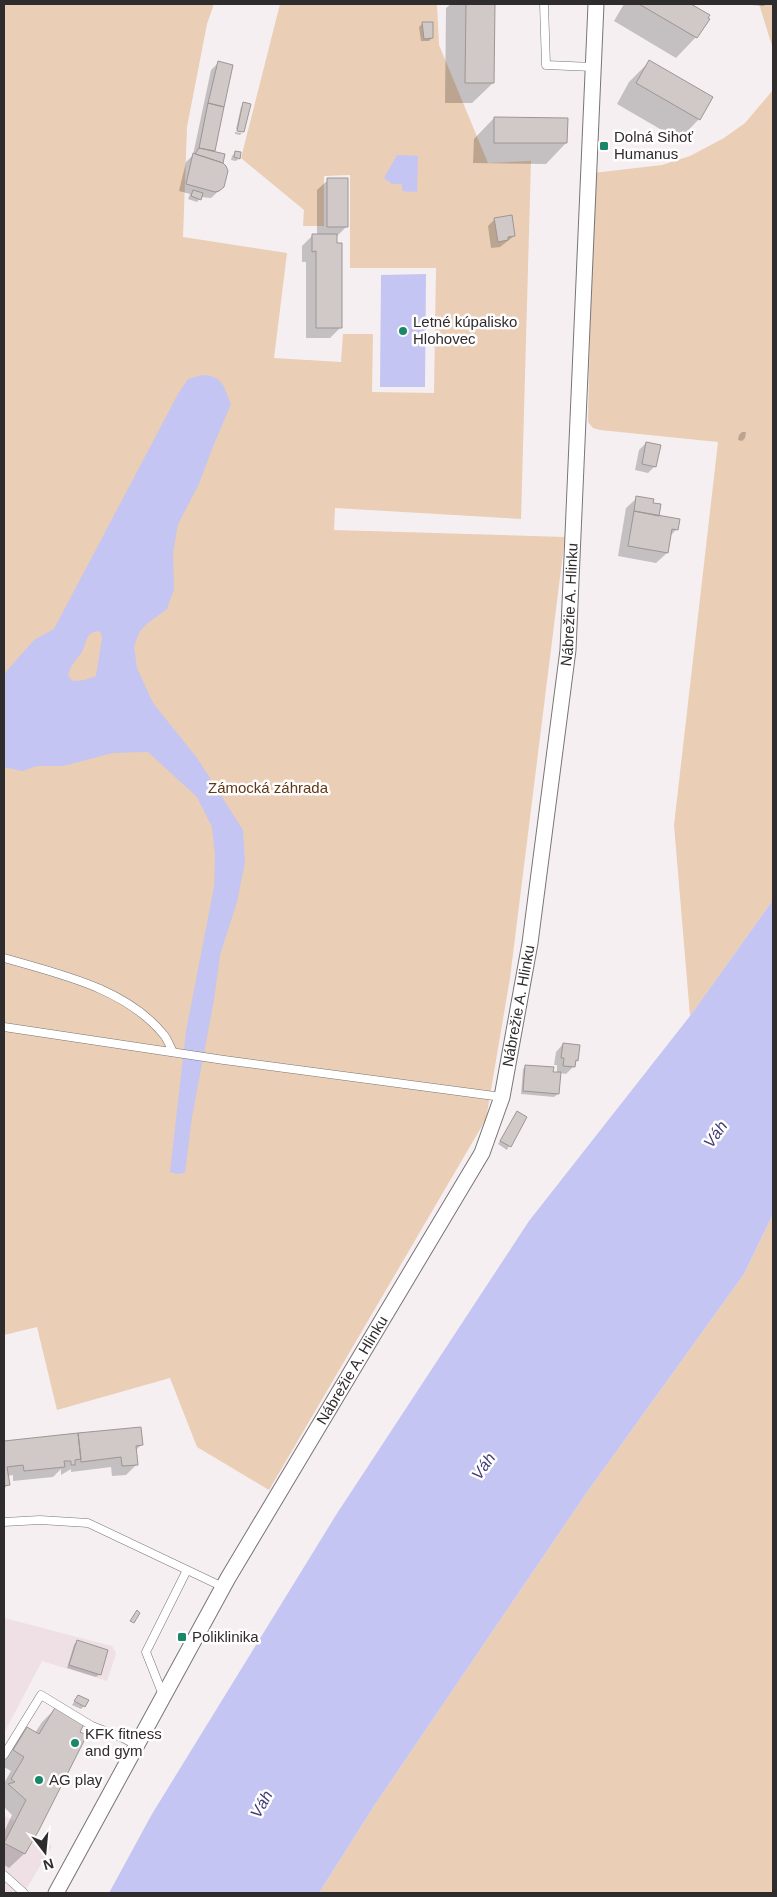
<svg xmlns="http://www.w3.org/2000/svg" width="777" height="1897" viewBox="0 0 777 1897" font-family="Helvetica,sans-serif">
  <style>
    .built { fill: #efe0e5 }
    .green { fill: #eaceb5 }
    .water { fill: #c4c5f2; fill-rule: evenodd }
    .shadow { fill: #0003 }
    .building { fill: #d0c9c8; stroke: #9c9695 }
    .lines { fill: none; stroke-linecap: round; stroke-linejoin: round }
    .service-casing { stroke: #797476; stroke-width: 9 }
    .minor-casing { stroke: #797476; stroke-width: 17 }
    .service { stroke: #fff; stroke-width: 8 }
    .minor { stroke: #fff; stroke-width: 15 }
    .poi-dot { fill: #188868; stroke: #fffdfe; stroke-width: 2 }
    .labels { text-anchor: middle; stroke-width: 5; stroke-linejoin: round; paint-order: stroke }
    .poi-label { font-size: 15px; fill: #2f2c2d; stroke: #fffdfe; text-anchor: start }
    .street-label { font-size: 15px; fill: #2f2c2d; stroke: #fffdfe }
    .park-label { font-size: 15px; fill: #5f3a14; stroke: #fffdfe }
    .water-label { font-size: 16px; font-style: italic; fill: #423f76; stroke: #fffdfe }
  </style>
  <rect width="100%" height="100%" fill="#f5eff1"/>
  <path class="built" d="M 4,1618 L 112,1646 L 116,1653 L 107,1681 L 42,1661 L 4,1733 Z
    M 4,1815 L 52,1846 L 24,1893 L 4,1893 Z"/>
  <path class="green" d="M 4,4 L 214,4 L 207,24 L 187,127 L 183,237 L 287,253 L 274,358 L 341,362 L 343,334 L 373,334 L 372,392 L 434,393 L 436,268 L 350,268 L 350,175 L 324,176 L 324,226 L 303,226 L 304,210 L 241,158 L 280,4 L 437,4 L 439,45 L 488,163 L 531,161 L 521,519 L 335,508 L 334,530 L 565,537 L 510,978 L 486,1119 L 269,1490 L 197,1447 L 170,1378 L 57,1410 L 37,1327 L 4,1335 Z
    M 759,4 L 773,4 L 773,49 Z
    M 773,90 L 773,900 L 690,1016 L 674,825 L 718,442 L 600,430 L 593,428 L 588,422 L 593,173 L 662,165 L 690,156 L 724,138 L 745,123 Z
    M 773,1214 L 773,1893 L 319,1893 L 374,1806 L 585,1495 L 744,1274 Z"/>
  <path class="water" d="M 397,155 L 418,156 L 417,192 L 402,191 L 402,184 L 392,184 L 384,178 Z
    M 426,274 L 425,387 L 380,387 L 381,275 Z
    M 202,375 C 224,376 223,386 231,404 L 212,449 L 199,484 L 178,524 L 173,553 L 174,589 L 167,609 L 148,623 L 140,631 L 134,646 L 137,668 L 153,703 L 197,758 L 243,830 L 245,862 L 237,902 L 220,955 L 214,1000 L 192,1117 L 185,1173 L 177,1174 L 170,1172 L 186,1031 L 214,887 L 215,856 L 212,827 L 197,797 L 148,752 L 113,753 L 63,766 L 37,766 L 22,771 L 4,767 L 4,674 L 34,640 L 54,629 L 178,394 L 188,379 ZM 98,631 L 101,633 L 102,638 L 96,676 L 85,680 L 73,681 L 68,676 C 70,666 76,660 82,652 C 87,642 85,633 98,631 Z
    M 773,900 L 773,1214 L 744,1274 L 585,1495 L 374,1806 L 319,1893 L 109,1893 L 152,1814 L 336,1515 L 529,1221 L 690,1016 Z"/>
  <path class="shadow" d="M 451,4 L 494,4 L 493,83 L 472,103 L 445,103 L 446,8 Z
    M 624,4 L 689,4 L 709,15 L 696,37 L 676,58 L 614,21 Z
    M 737,4 L 766,4 L 764,6 Z
    M 422,24 L 432,38 L 429,41 L 421,41 L 419,27 Z
    M 649,62 L 699,119 L 679,140 L 617,104 L 629,82 Z
    M 218,63 L 213,150 L 212,152 L 222,163 L 223,187 L 211,198 L 201,197 L 197,202 L 188,199 L 190,194 L 179,191 L 186,162 L 193,155 L 211,70 Z
    M 244,104 L 249,105 L 242,132 L 242,131 L 236,129 L 241,107 Z
    M 494,118 L 566,143 L 546,164 L 473,163 L 474,139 Z
    M 235,132 L 242,133 L 240,135 L 235,134 Z
    M 235,153 L 239,158 L 236,161 L 231,160 L 232,156 Z
    M 328,180 L 347,226 L 336,237 L 341,327 L 330,338 L 306,338 L 306,262 L 302,262 L 302,246 L 313,235 L 317,235 L 317,190 Z
    M 495,219 L 514,236 L 500,247 L 491,248 L 488,226 Z
    M 742,432 L 746,432 L 745,438 L 742,441 L 738,440 L 739,435 Z
    M 646,443 L 655,466 L 648,473 L 635,470 L 639,450 Z
    M 637,498 L 652,504 L 658,516 L 677,529 L 669,537 L 667,553 L 656,563 L 618,556 L 626,508 Z
    M 563,1044 L 577,1060 L 573,1067 L 566,1074 L 560,1073 L 558,1094 L 554,1097 L 521,1094 L 523,1069 L 526,1066 L 557,1073 L 557,1065 L 554,1065 L 556,1052 Z
    M 517,1113 L 525,1117 L 507,1150 L 498,1144 Z
    M 140,1428 L 142,1444 L 135,1451 L 137,1464 L 126,1475 L 112,1476 L 111,1467 L 71,1472 L 71,1469 L 61,1475 L 61,1469 L 53,1477 L 13,1481 L 13,1475 L 7,1476 L 8,1484 L 4,1489 L 4,1442 Z
    M 77,1641 L 100,1674 L 96,1677 L 67,1668 L 74,1645 Z
    M 78,1696 L 84,1706 L 81,1709 L 72,1705 Z
    M 56,1708 L 38,1829 L 24,1854 L 9,1868 L 4,1865 L 4,1832 L 12,1815 L 4,1807 L 4,1783 L 11,1771 L 4,1767 L 4,1759 L 13,1743 L 27,1729 L 35,1733 L 42,1722 Z"/>
  <path class="building" d="M 466,4 L 495,4 L 494,83 L 465,83 Z
    M 639,4 L 691,4 L 710,15 L 708,18 L 710,19 L 697,38 Z
    M 422,22 L 433,22 L 433,38 L 424,39 Z
    M 649,60 L 713,97 L 700,120 L 636,83 Z
    M 218,61 L 233,65 L 224,107 L 208,103 Z
    M 243,102 L 251,104 L 244,132 L 237,131 Z
    M 208,103 L 224,107 L 215,151 L 199,148 Z
    M 494,117 L 568,118 L 567,143 L 494,143 Z
    M 199,148 L 225,154 L 223,163 L 195,154 Z
    M 235,151 L 241,152 L 240,159 L 234,157 Z
    M 193,153 L 223,163 L 226,166 L 228,171 L 224,187 L 219,191 L 215,192 L 186,184 Z
    M 327,178 L 348,178 L 348,227 L 327,227 Z
    M 193,190 L 203,193 L 201,200 L 191,196 Z
    M 512,215 L 515,236 L 508,237 L 508,240 L 498,242 L 494,218 Z
    M 312,234 L 337,234 L 337,243 L 342,243 L 342,328 L 316,328 L 316,251 L 312,252 Z
    M 646,442 L 661,445 L 656,467 L 642,464 Z
    M 636,496 L 654,499 L 653,503 L 661,504 L 659,516 L 634,511 Z
    M 634,511 L 680,519 L 678,530 L 672,529 L 668,553 L 628,546 Z
    M 563,1043 L 580,1045 L 578,1061 L 576,1060 L 575,1067 L 563,1066 L 564,1058 L 561,1058 Z
    M 525,1065 L 554,1067 L 553,1072 L 561,1072 L 559,1094 L 523,1091 Z
    M 517,1111 L 527,1117 L 511,1147 L 500,1141 Z
    M 141,1427 L 143,1445 L 136,1446 L 138,1465 L 122,1466 L 121,1457 L 81,1462 L 78,1433 Z
    M 78,1433 L 81,1459 L 75,1460 L 75,1465 L 71,1465 L 71,1461 L 64,1461 L 65,1467 L 24,1471 L 23,1465 L 7,1467 L 10,1485 L 4,1486 L 4,1492 L 4,1441 Z
    M 137,1610 L 140,1613 L 134,1623 L 130,1621 Z
    M 77,1640 L 108,1650 L 101,1675 L 69,1665 Z
    M 78,1695 L 89,1700 L 85,1707 L 74,1701 Z
    M 56,1706 L 84,1724 L 80,1732 L 87,1735 L 39,1830 L 25,1854 L 4,1843 L 26,1800 L 8,1784 L 15,1782 L 11,1779 L 24,1757 L 13,1750 L 27,1727 L 39,1734 Z"/>
  <g class="lines">
    <g class="service-casing">
      <path id="service" d="M 544,4 L 546,65 L 593,67
        M 4,958 C 59,974 126,988 164,1035 C 168,1040 170,1047 173,1052
        M 4,1027 L 224,1060 L 502,1097
        M 4,1522 L 40,1520 L 88,1523 L 223,1587
        M 163,1695 L 146,1652 L 187,1570
        M 4,1755 L 41,1695 L 92,1726 L 123,1738 L 136,1745
        M 4,1875 L 24,1893"/>
    </g>
    <g class="minor-casing">
      <g id="minor">
        <path id="s1" d="M 56,1893 L 228,1578 L 482,1153 L 502,1097 L 530,943 L 568,650 L 596,4"/>
      </g>
    </g>
    <use href="#service" class="service"/>
    <use href="#minor" class="minor"/>
  </g>
  <g class="poi-dot">
    <rect x="599" y="141" width="10" height="10" rx="2.5"/>
    <circle cx="403" cy="331" r="5"/>
    <rect x="177" y="1632" width="10" height="10" rx="2.5"/>
    <circle cx="75" cy="1743" r="5"/>
    <circle cx="39" cy="1780" r="5"/>
  </g>
  <g class="labels">
    <g class="poi-label">
      <text x="614" y="142">Dolná Sihoť<tspan x="614" dy="17">Humanus</tspan></text>
      <text x="413" y="327">Letné kúpalisko<tspan x="413" dy="17">Hlohovec</tspan></text>
      <text x="192" y="1642">Poliklinika</text>
      <text x="85" y="1739">KFK fitness<tspan x="85" dy="17">and gym</tspan></text>
      <text x="49" y="1785">AG play</text>
    </g>
    <g class="street-label">
      <text dy="5" stroke="none"><textPath href="#s1" startOffset="1411">Nábrežie A. Hlinku</textPath></text>
      <text dy="5" stroke="none"><textPath href="#s1" startOffset="1006">Nábrežie A. Hlinku</textPath></text>
      <text dy="5" stroke="none"><textPath href="#s1" startOffset="601">Nábrežie A. Hlinku</textPath></text>
    </g>
    <g class="park-label">
      <text x="268" y="793">Zámocká záhrada</text>
    </g>
    <g class="water-label">
      <text transform="translate(715 1134) rotate(-55)" y="6">Váh</text>
      <text transform="translate(483 1466) rotate(-55)" y="6">Váh</text>
      <text transform="translate(261 1804) rotate(-61)" y="6">Váh</text>
    </g>
  </g>
  <rect width="777" height="1897" fill="none" stroke="#2f2c2d" stroke-width="10"/>
  <g transform="translate(45 1852) rotate(164)" stroke="#fffdfe" stroke-width="4" paint-order="stroke">
  <path d="M0-4L9 19L0 12L-9 19Z" fill="#2f2c2d"/>
  <text y="-8" font-size="14" font-weight="bold" text-anchor="middle" fill="#2f2c2d">N</text>
  </g>
</svg>
